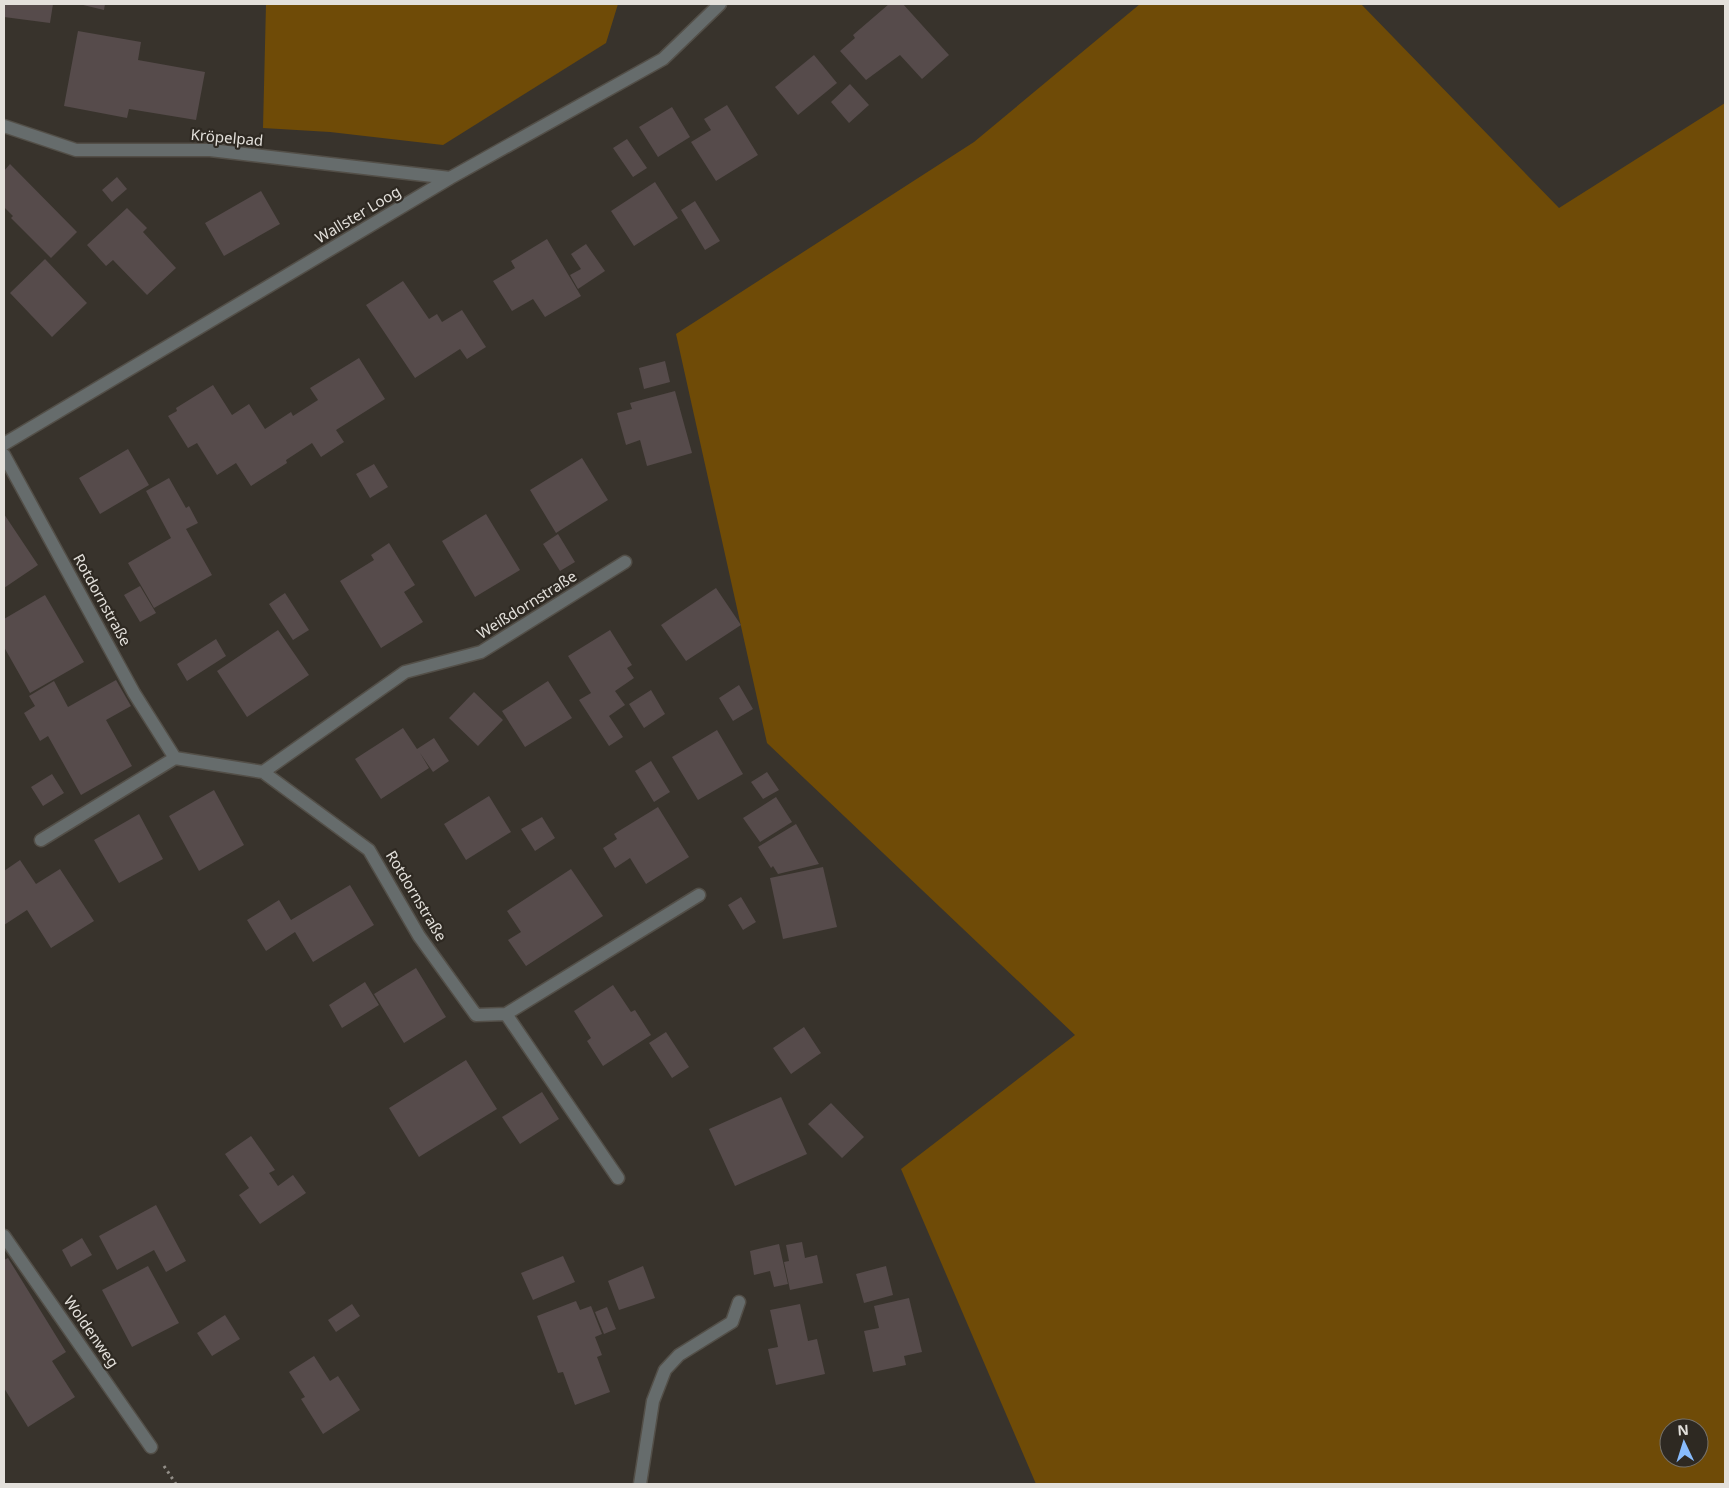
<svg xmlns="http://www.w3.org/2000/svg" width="1729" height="1488" viewBox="0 0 1729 1488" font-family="'Noto Sans',sans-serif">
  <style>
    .green { fill: #6f4b07; fill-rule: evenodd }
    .building { fill: #564b4b }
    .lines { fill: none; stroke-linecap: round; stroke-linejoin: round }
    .service-casing { stroke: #534f48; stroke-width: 15 }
    .minor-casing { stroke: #534f48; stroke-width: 15 }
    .path { stroke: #928e88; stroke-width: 3; stroke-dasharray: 2.5 4; stroke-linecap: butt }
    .service { stroke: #666c6c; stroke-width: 12 }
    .minor { stroke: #666c6c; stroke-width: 12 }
    .labels { text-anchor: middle; stroke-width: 4.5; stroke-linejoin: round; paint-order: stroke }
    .street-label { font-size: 15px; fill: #e3e0db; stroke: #2e2922 }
  </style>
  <rect width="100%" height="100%" fill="#38332c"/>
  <path class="green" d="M 266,4 L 618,4 L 606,43 L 443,145 L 330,132 L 263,128 Z
    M 1140,4 L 1361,4 L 1559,208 L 1725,103 L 1725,1484 L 1036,1484 L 901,1169 L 1075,1035 L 767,743 L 676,334 L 974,142 ZM 1669,1428 L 1699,1428 L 1699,1458 L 1669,1458 Z"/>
  <path class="building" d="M 4,4 L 53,4 L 50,23 L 4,17 Z
    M 79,4 L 105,4 L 104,10 Z
    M 889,4 L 903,4 L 949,55 L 922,79 L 900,55 L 866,80 L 840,51 L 855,38 L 853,35 Z
    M 78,31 L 141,42 L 138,60 L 205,72 L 196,120 L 129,109 L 127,118 L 64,106 Z
    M 814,55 L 837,83 L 798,115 L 775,87 Z
    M 850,84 L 869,105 L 849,123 L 831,102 Z
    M 727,105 L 758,155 L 716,181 L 691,142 L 711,130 L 704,119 Z
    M 672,107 L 690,137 L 658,157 L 639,127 Z
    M 627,139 L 647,168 L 633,177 L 613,148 Z
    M 10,164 L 77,232 L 51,258 L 11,218 L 13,216 L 4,207 L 4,171 Z
    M 117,177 L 127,189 L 112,202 L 102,190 Z
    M 655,182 L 678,218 L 634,246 L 611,211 Z
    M 261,191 L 280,224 L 224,256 L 205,223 Z
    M 695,201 L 720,241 L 705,250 L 681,210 Z
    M 127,208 L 147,228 L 143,232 L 176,268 L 147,295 L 113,260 L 106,266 L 87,245 Z
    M 547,239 L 581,296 L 545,317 L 533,299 L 512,311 L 493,281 L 515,268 L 511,261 Z
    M 586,244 L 605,271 L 578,289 L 570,275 L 581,269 L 571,254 Z
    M 45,259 L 87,303 L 52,337 L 10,293 Z
    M 403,281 L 429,319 L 437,314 L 442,322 L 462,310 L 486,347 L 467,359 L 460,349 L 415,378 L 366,305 Z
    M 359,358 L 385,399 L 336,430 L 344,442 L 321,457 L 312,443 L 286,460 L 287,463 L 251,486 L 236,463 L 217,475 L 197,443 L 188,448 L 168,416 L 177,411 L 176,408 L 213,385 L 232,415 L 249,404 L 265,429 L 291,412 L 293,416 L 318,400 L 310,388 Z
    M 665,361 L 670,382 L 644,389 L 639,368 Z
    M 675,391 L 692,453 L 647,466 L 640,440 L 626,445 L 617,413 L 632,409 L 630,403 Z
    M 128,449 L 149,485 L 100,514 L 79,478 Z
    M 582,458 L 608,500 L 556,533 L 530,490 Z
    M 374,464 L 388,487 L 370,498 L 356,474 Z
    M 169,478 L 186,508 L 189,506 L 198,523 L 186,529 L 212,575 L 154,608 L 128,563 L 171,538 L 146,491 Z
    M 4,514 L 38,565 L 4,588 Z
    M 486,514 L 520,570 L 475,597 L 442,541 Z
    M 558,534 L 575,562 L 560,571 L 543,544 Z
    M 389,543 L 415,585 L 404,592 L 423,622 L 381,648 L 340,581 L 374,560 L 371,555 Z
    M 140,586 L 156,613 L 140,622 L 124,595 Z
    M 716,588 L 741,625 L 686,661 L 661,625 Z
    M 285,593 L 309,630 L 293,640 L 269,604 Z
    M 45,595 L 84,662 L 30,693 L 4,647 L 4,619 Z
    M 278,630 L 309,675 L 247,717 L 217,671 Z
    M 610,630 L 632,665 L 627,668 L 634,678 L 615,691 L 625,705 L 609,716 L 623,737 L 609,746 L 579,700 L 591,693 L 568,656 Z
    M 216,639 L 226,656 L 187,681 L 177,664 Z
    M 116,680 L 131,706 L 106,720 L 132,766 L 81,795 L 48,736 L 40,741 L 24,713 L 35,706 L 29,696 L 54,681 L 68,707 Z
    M 548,681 L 572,718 L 525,747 L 502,711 Z
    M 739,685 L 753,709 L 733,721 L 719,698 Z
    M 651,690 L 665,714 L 644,728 L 629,704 Z
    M 474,692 L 503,720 L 478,746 L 449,718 Z
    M 403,728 L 417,749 L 434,738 L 449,761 L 433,772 L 420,753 L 429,768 L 381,799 L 355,759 Z
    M 717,730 L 743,774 L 698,800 L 672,757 Z
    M 651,761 L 670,792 L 654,802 L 635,771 Z
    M 767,772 L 779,790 L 763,799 L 751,782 Z
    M 52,774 L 64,793 L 43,806 L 31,787 Z
    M 214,790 L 244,845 L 199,871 L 169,816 Z
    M 489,796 L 511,832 L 466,860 L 444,824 Z
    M 776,797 L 792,822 L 760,842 L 743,818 Z
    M 658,807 L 689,857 L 646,884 L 630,858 L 615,868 L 603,848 L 617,839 L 614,834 Z
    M 139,814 L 163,859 L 119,883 L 94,840 Z
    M 542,817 L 555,838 L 535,851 L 521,829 Z
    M 796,824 L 819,864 L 778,874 L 773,866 L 771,868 L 758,847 Z
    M 20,860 L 36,884 L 60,869 L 94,921 L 51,948 L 27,910 L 4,925 L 4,871 Z
    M 823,867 L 837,927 L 783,939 L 770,878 Z
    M 571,869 L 603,916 L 526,966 L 508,940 L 521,932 L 507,911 Z
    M 350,885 L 374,925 L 313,962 L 295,932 L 266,951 L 247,920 L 279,900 L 291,920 Z
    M 741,897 L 756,922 L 743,930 L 728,905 Z
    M 416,968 L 446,1017 L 404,1043 L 374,994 Z
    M 365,982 L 379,1005 L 342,1028 L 329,1005 Z
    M 613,985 L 631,1012 L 635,1010 L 651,1035 L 603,1066 L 587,1041 L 591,1038 L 574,1011 Z
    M 804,1027 L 821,1053 L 791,1074 L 773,1048 Z
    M 666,1032 L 689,1067 L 672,1078 L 649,1043 Z
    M 466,1060 L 497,1109 L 419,1157 L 389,1108 Z
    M 542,1092 L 559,1119 L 520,1144 L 502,1117 Z
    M 781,1097 L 807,1154 L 735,1186 L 709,1129 Z
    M 831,1103 L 864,1137 L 842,1158 L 808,1124 Z
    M 251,1136 L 275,1170 L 269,1173 L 278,1186 L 293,1175 L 306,1193 L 260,1224 L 239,1195 L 249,1188 L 225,1154 Z
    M 156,1205 L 186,1261 L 166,1272 L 154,1250 L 117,1270 L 99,1236 Z
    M 82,1238 L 92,1255 L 71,1267 L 62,1250 Z
    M 802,1242 L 805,1258 L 817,1255 L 823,1283 L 790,1290 L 784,1262 L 789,1261 L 786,1245 Z
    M 779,1244 L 788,1284 L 774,1287 L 770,1271 L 754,1275 L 750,1251 Z
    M 563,1256 L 575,1282 L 533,1300 L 521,1273 Z
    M 8,1258 L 66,1352 L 52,1361 L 75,1397 L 28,1427 L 4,1388 L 4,1260 Z
    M 148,1266 L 179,1323 L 132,1347 L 102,1290 Z
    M 643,1266 L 655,1298 L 619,1310 L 608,1281 Z
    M 886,1266 L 893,1295 L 864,1303 L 856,1274 Z
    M 909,1298 L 922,1352 L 904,1356 L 906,1365 L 873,1372 L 864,1331 L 879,1328 L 874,1306 Z
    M 576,1301 L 580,1310 L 591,1306 L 602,1334 L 595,1337 L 602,1355 L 597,1357 L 610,1392 L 575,1405 L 563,1372 L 558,1373 L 537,1316 Z
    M 352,1304 L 360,1316 L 336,1332 L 328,1320 Z
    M 800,1304 L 808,1341 L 817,1339 L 825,1374 L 776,1385 L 768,1349 L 778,1347 L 770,1310 Z
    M 607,1307 L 616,1329 L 604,1334 L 595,1312 Z
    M 225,1315 L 240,1339 L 212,1356 L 197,1333 Z
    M 314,1356 L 330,1381 L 338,1376 L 360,1410 L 323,1434 L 301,1399 L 305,1397 L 289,1372 Z"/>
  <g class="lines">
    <g class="service-casing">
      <path id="service" d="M 640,1484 L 653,1401 L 665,1370 L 679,1355 L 732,1322 L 739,1302"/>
    </g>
    <g class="minor-casing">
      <path id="minor" d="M 4,126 L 76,150 L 210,150 L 450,178
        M 4,444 L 450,178 L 663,59 L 720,4
        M 4,455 L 134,693 L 175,758 L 263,772 L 369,850 L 419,936 L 476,1015 L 506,1014 L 618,1178
        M 263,772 L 405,672 L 481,652 L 625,562
        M 41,840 L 175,758
        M 506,1014 L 699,895
        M 4,1236 L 151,1447"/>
    </g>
    <path class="path" d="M 164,1466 L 176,1484"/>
    <use href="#service" class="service"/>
    <use href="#minor" class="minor"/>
  </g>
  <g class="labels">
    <g class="street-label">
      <text transform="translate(227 138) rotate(5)" y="5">Kröpelpad</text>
      <text transform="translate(358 215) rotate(-31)" y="5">Wallster Loog</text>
      <text transform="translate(102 600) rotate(61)" y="5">Rotdornstraße</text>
      <text transform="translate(527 605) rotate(-32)" y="5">Weißdornstraße</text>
      <text transform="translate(416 896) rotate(59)" y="5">Rotdornstraße</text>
      <text transform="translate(91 1332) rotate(55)" y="5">Woldenweg</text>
    </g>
  </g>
  <rect width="1729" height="1488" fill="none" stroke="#e3e0db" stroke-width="10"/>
  <g transform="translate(1684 1443) rotate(356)"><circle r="24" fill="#2e2922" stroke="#76726c"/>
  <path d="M0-4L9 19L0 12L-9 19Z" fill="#88bbfc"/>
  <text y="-8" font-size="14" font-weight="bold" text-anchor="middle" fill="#e3e0db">N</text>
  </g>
</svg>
